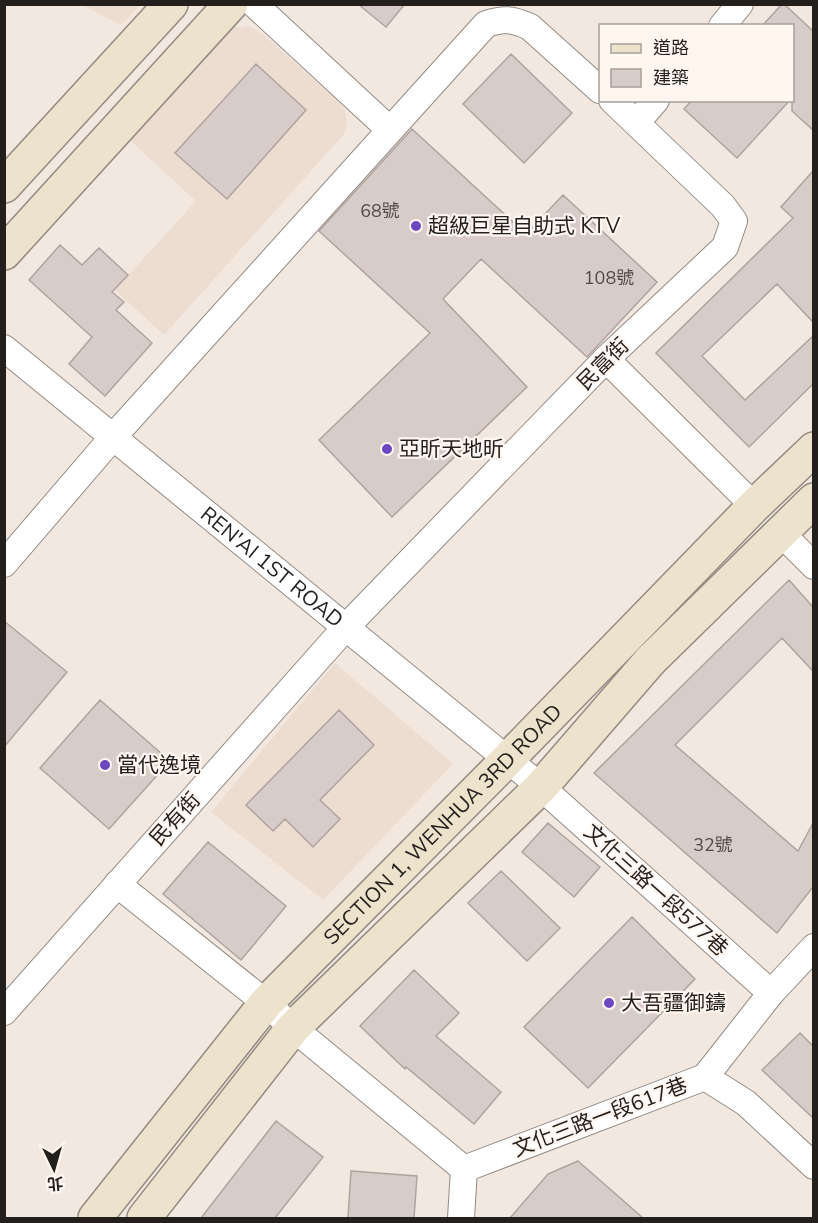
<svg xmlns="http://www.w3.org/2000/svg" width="818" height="1223" viewBox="0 0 818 1223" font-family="'Nunito Sans','Noto Sans TC',sans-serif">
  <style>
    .built { fill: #eddcd0 }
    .building { fill: #d8ccc8; stroke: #afa3a0; stroke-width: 1.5 }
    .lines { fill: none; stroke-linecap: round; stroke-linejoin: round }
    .street-casing { stroke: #948a84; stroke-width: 28 }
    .secondary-casing { stroke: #948a84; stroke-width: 36 }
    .street { stroke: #fff; stroke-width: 26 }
    .secondary { stroke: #ede2cb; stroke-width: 33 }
    .poi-dot { fill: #6d47c0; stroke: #fef6ef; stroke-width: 2 }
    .labels { text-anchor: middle; stroke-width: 4.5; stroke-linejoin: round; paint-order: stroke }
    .number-label { font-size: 18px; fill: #504a47 }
    .poi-label { font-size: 21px; fill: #221f1c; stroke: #fef6ef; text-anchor: start }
    .street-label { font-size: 21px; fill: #221f1c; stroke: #fef6ef }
  </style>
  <rect width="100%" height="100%" fill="#f2e8e0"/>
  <path class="built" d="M 82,5 L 140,5 L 121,25 Z
    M 232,24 L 240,28 L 249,26 L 263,34 L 340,103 L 345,111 L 347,126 L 344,134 L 164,335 L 115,290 L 196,201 L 124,135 Z
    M 335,663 L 453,764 L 323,900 L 211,812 Z"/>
  <path class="building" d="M 358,4 L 405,4 L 386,27 Z
    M 782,4 L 784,4 L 813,31 L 813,130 L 792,111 L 792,26 L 762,26 Z
    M 511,54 L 572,113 L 524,163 L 463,104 Z
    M 256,64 L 306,110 L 227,199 L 175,153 Z
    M 692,100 L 790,100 L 737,158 L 684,109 Z
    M 412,129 L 526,234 L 563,195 L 657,282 L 587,357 L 481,259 L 443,299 L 527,387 L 392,517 L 319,440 L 430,333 L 319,231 Z
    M 813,171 L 813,322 L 777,284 L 702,356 L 745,400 L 813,336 L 813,384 L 749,447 L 656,353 L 793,218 L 781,207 Z
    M 60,245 L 82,265 L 99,248 L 128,275 L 112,292 L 124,302 L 116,310 L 152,343 L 105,396 L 69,364 L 92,337 L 29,280 Z
    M 789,580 L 813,607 L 813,671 L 782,638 L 675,745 L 798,851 L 813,823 L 813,887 L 777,933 L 594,773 Z
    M 4,621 L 67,672 L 4,747 Z
    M 100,700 L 170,761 L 109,829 L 40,768 Z
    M 339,710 L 374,745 L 320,800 L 340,819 L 313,847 L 285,819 L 273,831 L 246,805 Z
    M 548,823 L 600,867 L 574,897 L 522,852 Z
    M 208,842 L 286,906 L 241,960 L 163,894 Z
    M 501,871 L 560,928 L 527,961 L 468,903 Z
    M 632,917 L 695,979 L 588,1088 L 524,1027 Z
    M 414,970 L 459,1013 L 436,1036 L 501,1092 L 474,1124 L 406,1067 L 405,1069 L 360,1026 Z
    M 800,1033 L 813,1046 L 813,1118 L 762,1070 Z
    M 276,1121 L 323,1157 L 275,1218 L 201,1218 Z
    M 578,1161 L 643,1218 L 510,1218 L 548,1174 Z
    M 351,1171 L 417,1176 L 414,1218 L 348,1218 Z"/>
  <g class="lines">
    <g class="street-casing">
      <g id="street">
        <path d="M 254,4 L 390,130"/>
        <path d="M 722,26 L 740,4"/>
        <path d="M 637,122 L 656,100"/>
        <path id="s1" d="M 4,348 L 541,787 L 771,993"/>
        <path d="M 606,359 L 754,506"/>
        <path d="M 781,533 L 814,566"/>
        <path d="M 4,564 L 113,437 L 486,24 C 504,18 512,19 530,27 L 600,90"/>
        <path d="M 117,884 L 266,1003 L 293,1028 L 464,1169"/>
        <path d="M 4,1012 L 346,627 L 606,359 L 725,247 L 734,221 L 723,206 L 612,100"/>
        <path d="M 705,1077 L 771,993 L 814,947"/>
        <path d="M 705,1077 L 746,1103 L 814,1166"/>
        <path d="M 461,1218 L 464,1169 L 705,1077"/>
      </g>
    </g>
    <g class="secondary-casing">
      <g id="secondary">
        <path d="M 4,186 L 171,4"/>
        <path d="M 4,253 L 231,4"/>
        <path id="s2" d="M 95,1218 L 266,1003 L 507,760 L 754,506 L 814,449"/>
        <path d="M 144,1218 L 293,1028 L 541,787 L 650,661 L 814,500"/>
      </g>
    </g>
    <use href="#street" class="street"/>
    <use href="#secondary" class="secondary"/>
  </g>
  <g class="poi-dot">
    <circle cx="416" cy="226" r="6"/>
    <circle cx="387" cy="449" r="6"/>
    <circle cx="105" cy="765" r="6"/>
    <circle cx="609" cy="1003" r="6"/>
  </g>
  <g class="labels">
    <g class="number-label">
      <text x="380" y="217">68號</text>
      <text x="609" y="284">108號</text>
      <text x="713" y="851">32號</text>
    </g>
    <g class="poi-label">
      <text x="428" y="233">超級巨星自助式 KTV</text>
      <text x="399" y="456">亞昕天地昕</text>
      <text x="117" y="772">當代逸境</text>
      <text x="621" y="1010">大吾疆御鑄</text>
    </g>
    <g class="street-label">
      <text transform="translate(603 364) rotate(-45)" y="7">民富街</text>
      <text dy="7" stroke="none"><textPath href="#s1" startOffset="346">REN'AI 1ST ROAD</textPath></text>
      <text transform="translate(175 819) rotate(-48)" y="7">民有街</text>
      <text dy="7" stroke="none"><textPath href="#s2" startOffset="526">SECTION 1, WENHUA 3RD ROAD</textPath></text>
      <text transform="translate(656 890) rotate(42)" y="7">文化三路一段577巷</text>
      <text transform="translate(600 1117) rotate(-21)" y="7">文化三路一段617巷</text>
    </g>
  </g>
  <rect width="818" height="1223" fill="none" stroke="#221f1c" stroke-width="12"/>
  <rect x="599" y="24" width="195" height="78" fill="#fef6ef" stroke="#a6a09b" stroke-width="1.5"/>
  <rect x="611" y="44" width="30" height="9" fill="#ede2cb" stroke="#a6a09b" stroke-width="1.5"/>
  <text x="653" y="54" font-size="18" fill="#221f1c">道路</text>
  <rect x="611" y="69" width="30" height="18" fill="#d8ccc8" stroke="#a6a09b" stroke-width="1.5"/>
  <text x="653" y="84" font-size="18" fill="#221f1c">建築</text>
  <g transform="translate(54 1169) rotate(175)" stroke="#fef6ef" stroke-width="4.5" paint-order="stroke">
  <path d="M0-4.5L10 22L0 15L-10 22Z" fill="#221f1c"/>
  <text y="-9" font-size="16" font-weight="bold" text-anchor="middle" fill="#221f1c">北</text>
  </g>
</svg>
